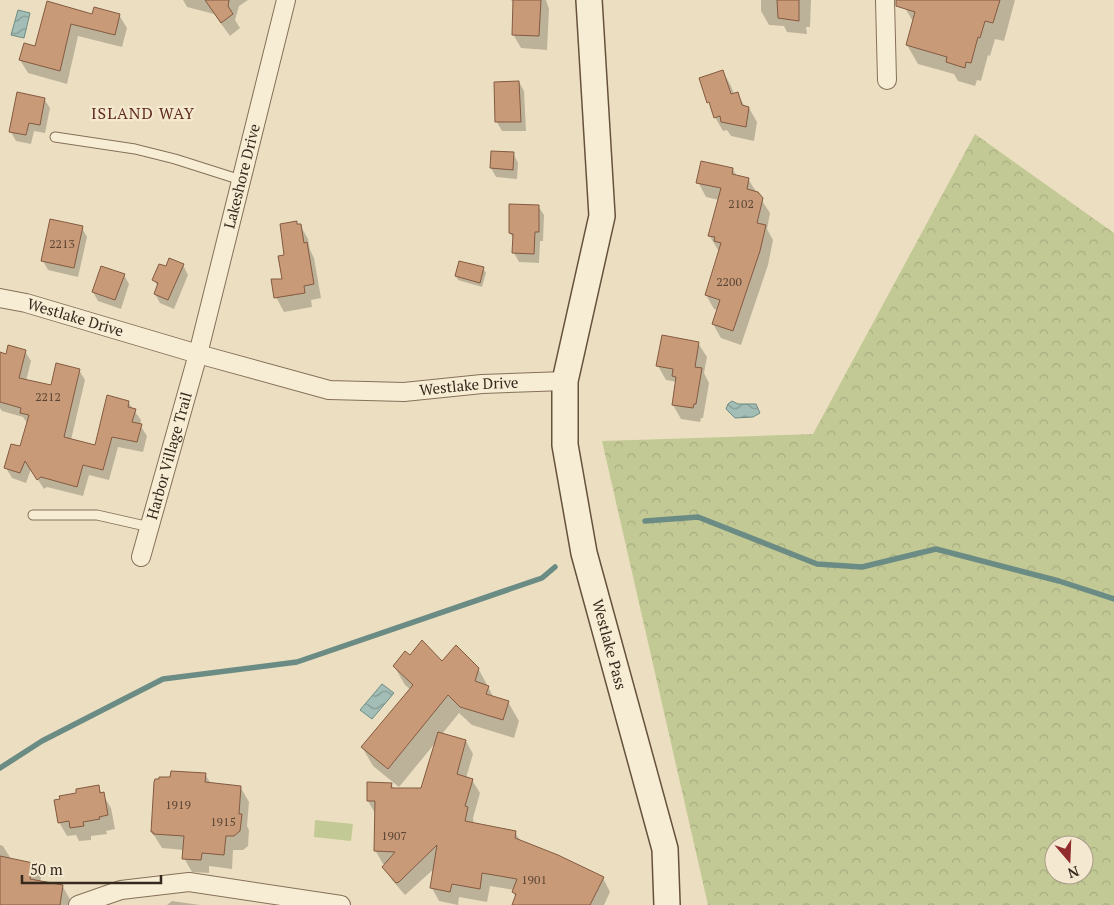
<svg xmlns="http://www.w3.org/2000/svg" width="1114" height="905" viewBox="0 0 1114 905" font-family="'PT Serif',serif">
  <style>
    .forest { fill: url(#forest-crowns); fill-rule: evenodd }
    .pitch { fill: #c3c995 }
    .water { fill: url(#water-waves); stroke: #6b8c84 }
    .shadow { fill: #0003 }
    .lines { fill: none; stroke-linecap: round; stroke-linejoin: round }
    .stream { stroke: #6b8c84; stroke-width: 5.5 }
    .building { fill: #c99a78; stroke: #835a40 }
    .lane-casing { stroke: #857059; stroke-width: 11 }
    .street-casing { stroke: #857059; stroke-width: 20 }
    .secondary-casing { stroke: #66513d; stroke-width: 28 }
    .lane { stroke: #f7edd4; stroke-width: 9 }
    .street { stroke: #f7edd4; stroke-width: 18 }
    .secondary { stroke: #f7edd4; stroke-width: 25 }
    .labels { text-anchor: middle; stroke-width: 4.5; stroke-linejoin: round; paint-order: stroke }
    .number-label { font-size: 12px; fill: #5a4534 }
    .street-label { font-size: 15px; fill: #35291d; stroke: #f4e9d0 }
    .neighbourhood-label { font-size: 16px; letter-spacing: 1px; fill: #602c1e; stroke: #f4e9d0 }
  </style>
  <defs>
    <pattern id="forest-crowns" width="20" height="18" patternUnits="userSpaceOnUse" patternTransform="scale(1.25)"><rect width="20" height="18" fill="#c3c995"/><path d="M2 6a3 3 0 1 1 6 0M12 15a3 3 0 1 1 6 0" fill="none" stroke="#a8ad80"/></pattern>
    <pattern id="water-waves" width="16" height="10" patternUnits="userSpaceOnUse" patternTransform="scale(1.25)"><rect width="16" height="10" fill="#a3beb6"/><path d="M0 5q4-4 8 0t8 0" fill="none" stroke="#869a93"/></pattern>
  </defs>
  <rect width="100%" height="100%" fill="#ecdfc1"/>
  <path class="forest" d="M 975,134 L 1114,233 L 1114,905 L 708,905 L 602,441 L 813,434 ZM 1054,845 L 1084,845 L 1084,875 L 1054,875 Z"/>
  <path class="pitch" d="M 315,820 L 353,824 L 351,841 L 314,837 Z"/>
  <path class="water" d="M 18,10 L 30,13 L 24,38 L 11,35 Z
    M 732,401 L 738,404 L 756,404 L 760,413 L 753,417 L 735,418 L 726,409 L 728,404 Z
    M 382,684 L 394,693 L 372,719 L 360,710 Z"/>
  <path class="shadow" d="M 183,0 L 248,0 L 239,6 L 235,20 L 240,28 L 230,36 L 214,14 L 187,7 Z
    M 511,0 L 546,0 L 549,9 L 547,50 L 521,48 L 513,34 L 514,4 Z
    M 761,0 L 811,0 L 810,27 L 806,27 L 807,34 L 787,32 L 784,26 L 769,25 L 761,11 Z
    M 908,0 L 1015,0 L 1004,41 L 995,39 L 990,56 L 988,55 L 981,81 L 977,80 L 975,86 L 958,81 L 954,74 L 918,64 L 907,45 L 914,23 L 905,8 Z
    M 48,3 L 93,15 L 119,15 L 127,28 L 122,47 L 78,36 L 67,84 L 28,73 L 20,60 L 36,48 Z
    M 723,72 L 731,86 L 734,94 L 737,93 L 745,107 L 749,108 L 757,122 L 754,141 L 731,136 L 727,130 L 723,131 L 715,117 Z
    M 519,82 L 524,91 L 526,131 L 502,131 L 497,122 L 495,83 Z
    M 44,99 L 50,108 L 45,133 L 34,131 L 31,144 L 16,141 L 11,132 Z
    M 492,152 L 513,153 L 518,163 L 517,179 L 496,177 L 491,168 Z
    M 733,169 L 737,177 L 748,179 L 770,213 L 767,229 L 773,240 L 768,265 L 741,345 L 721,338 L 713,324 L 718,310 L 714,309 L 706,295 L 720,250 L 718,250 L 709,235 L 719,200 L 706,197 L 698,182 Z
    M 538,206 L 544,215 L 543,241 L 540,241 L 539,263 L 519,262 L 514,253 L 514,240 L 510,233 Z
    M 300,225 L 308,239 L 310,250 L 314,258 L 321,298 L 311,300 L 312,307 L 284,312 L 276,297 L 284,281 L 286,256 L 298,226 Z
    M 82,228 L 87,237 L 78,277 L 48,270 L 43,261 Z
    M 183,265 L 188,275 L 174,309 L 160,303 L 155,294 L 158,287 L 154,280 L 166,268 Z
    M 483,268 L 486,273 L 482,287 L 458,280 L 456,276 Z
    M 124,275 L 129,284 L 121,309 L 98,301 L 93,292 Z
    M 698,343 L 707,357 L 704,373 L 709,383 L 703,418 L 701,418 L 700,422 L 681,419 L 673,405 L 677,382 L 666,380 L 658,366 Z
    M 25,351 L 31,361 L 26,381 L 52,387 L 79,370 L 85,380 L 71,440 L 96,447 L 128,402 L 141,420 L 140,425 L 147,436 L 143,452 L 118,447 L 109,480 L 89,475 L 83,496 L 47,487 L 44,489 L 31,469 L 26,483 L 12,478 L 6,468 L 21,448 L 28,424 L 23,417 L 2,411 L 0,408 L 0,353 L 7,355 Z
    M 410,657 L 478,668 L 494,698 L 508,702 L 519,721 L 514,738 L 472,725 L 459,713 L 442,734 L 466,741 L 473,754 L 466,778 L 472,780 L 480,793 L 473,818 L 474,824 L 515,832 L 521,842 L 603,878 L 610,892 L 604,905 L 513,905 L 516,898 L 513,892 L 514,890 L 490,886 L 487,902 L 459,897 L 458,905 L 439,901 L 432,888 L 435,868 L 405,895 L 392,880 L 384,867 L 386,864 L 383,864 L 375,850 L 376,815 L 368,801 L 391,784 L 394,789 L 422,790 L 436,742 L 399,787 L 373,766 L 362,747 L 411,690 L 405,685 L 394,666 Z
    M 205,774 L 211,784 L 241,788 L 249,802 L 247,826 L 249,830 L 248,846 L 243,850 L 233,850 L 232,869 L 209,866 L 209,873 L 192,872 L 184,858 L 184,850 L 162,848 L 152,832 Z
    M 98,787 L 111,808 L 115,829 L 106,831 L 107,834 L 91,836 L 91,840 L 79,841 L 76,835 L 67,836 L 59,822 L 78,794 Z
    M 0,845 L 3,846 L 11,859 L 33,864 L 41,878 L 40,882 L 63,887 L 71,901 L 70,905 L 0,905 Z
    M 172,901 L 200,905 L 167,905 Z"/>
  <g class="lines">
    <path class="stream" d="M 645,521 L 698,517 L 817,564 L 862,567 L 936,549 L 1059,581 L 1114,599
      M 0,768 L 42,741 L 163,679 L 297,662 L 542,578 L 555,567"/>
  </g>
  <path class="building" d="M 205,0 L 229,0 L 228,6 L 233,14 L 221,23 Z
    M 513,0 L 541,0 L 539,36 L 512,35 Z
    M 777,0 L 799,0 L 799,21 L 778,18 Z
    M 896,0 L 1000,0 L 993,23 L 985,21 L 980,38 L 978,37 L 971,63 L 966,62 L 965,68 L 946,62 L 947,57 L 906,45 L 915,12 L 896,6 Z
    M 47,1 L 92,14 L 94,7 L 120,14 L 115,35 L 71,24 L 60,71 L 19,60 L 24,43 L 35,46 Z
    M 723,70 L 731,94 L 738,92 L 742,105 L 749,107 L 746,127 L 721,122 L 720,116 L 714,118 L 709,102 L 707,103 L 699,78 Z
    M 519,81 L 521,122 L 495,122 L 494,82 Z
    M 17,92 L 45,98 L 40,125 L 29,123 L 26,135 L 9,132 Z
    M 491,151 L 514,152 L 513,170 L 490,168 Z
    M 701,161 L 733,168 L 732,174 L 749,178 L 747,189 L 758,192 L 763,198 L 757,223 L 766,225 L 760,251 L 733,331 L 712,324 L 720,300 L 705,295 L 721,243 L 714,241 L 715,237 L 708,236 L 721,188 L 696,183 Z
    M 509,204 L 539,205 L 539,232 L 535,232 L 534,254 L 512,253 L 513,234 L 509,233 Z
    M 50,219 L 83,226 L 74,268 L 41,261 Z
    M 297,221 L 297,224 L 301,224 L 304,243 L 307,242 L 314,284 L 304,286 L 305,293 L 274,298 L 271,279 L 282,279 L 278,256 L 284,255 L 280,224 Z
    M 169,258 L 184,264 L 168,300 L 154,294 L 158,283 L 152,280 L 159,264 L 166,266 Z
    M 459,261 L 484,267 L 480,283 L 455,276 Z
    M 101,266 L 125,274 L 115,300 L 92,292 Z
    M 662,335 L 699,342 L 695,367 L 702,368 L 696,404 L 694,404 L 693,408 L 672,405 L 676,377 L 672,376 L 673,369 L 656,366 Z
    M 8,345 L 26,350 L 19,378 L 51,385 L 56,363 L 80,369 L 64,437 L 95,445 L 107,395 L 129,401 L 128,407 L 136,409 L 132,422 L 142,424 L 137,442 L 112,437 L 103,470 L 83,465 L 77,487 L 41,477 L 37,480 L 25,461 L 20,473 L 4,468 L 11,444 L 20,446 L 29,415 L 20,413 L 21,408 L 0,402 L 0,352 L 6,354 Z
    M 422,640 L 442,661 L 456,645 L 479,668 L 475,681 L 489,686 L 486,694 L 509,701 L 503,720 L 460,707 L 448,695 L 388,769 L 361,747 L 413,685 L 393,666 L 405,651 L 410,655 Z
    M 438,732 L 466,740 L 457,774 L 473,779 L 465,806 L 468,807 L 465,821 L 516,831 L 515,838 L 558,855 L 604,877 L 590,905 L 512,905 L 516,894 L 512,892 L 517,879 L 482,873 L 480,889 L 452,884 L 450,892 L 430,888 L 437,845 L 399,882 L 396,883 L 382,867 L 395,852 L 374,851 L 375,801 L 367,801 L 367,782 L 392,783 L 391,788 L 421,788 Z
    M 171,771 L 206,773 L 205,782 L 241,786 L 239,814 L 242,814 L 240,831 L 234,836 L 226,836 L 224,855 L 202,853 L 201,860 L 182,859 L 184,836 L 153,834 L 153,832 L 151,832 L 154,782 L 155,779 L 159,779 L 159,777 L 170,777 Z
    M 99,785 L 100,793 L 104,792 L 108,815 L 99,817 L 100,819 L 83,822 L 84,826 L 70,828 L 69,821 L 58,823 L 54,800 L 60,799 L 59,796 L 76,793 L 76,789 Z
    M 0,856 L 33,863 L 30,879 L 63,885 L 60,905 L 0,905 Z"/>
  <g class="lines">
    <g class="lane-casing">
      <path id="lane" d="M 55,137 L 135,149 L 175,159 L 241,180
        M 33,515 L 97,515 L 150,527"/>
    </g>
    <g class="street-casing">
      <g id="street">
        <path d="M 885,0 L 887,80"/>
        <path id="s1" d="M 0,298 L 26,303 L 198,354 L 329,390 L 404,392 L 482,384 L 565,381"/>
        <path id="s2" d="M 141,557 L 198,354 L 286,0"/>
        <path d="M 78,905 L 121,890 L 189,882 L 341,905"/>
      </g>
    </g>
    <g class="secondary-casing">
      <g id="secondary">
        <path id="s3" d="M 589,0 L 602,216 L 565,381 L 565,445 L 584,553 L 665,849 L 667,905"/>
      </g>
    </g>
    <use href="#lane" class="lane"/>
    <use href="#street" class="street"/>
    <use href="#secondary" class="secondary"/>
  </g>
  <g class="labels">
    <g class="number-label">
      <text x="741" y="208">2102</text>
      <text x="62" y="248">2213</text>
      <text x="729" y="286">2200</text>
      <text x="48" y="401">2212</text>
      <text x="178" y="809">1919</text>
      <text x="223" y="826">1915</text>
      <text x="394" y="840">1907</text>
      <text x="534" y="884">1901</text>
    </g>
    <g class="street-label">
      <text dy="5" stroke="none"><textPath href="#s2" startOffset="394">Lakeshore Drive</textPath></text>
      <text dy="5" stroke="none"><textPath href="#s1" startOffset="78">Westlake Drive</textPath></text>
      <text dy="5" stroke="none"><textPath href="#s1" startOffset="482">Westlake Drive</textPath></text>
      <text dy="5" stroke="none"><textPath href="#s2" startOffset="105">Harbor Village Trail</textPath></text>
      <text dy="5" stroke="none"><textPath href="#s3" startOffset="654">Westlake Pass</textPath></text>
    </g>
    <g class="neighbourhood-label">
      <text x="143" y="119">ISLAND WAY</text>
    </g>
  </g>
  <g transform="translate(1069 860) rotate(161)"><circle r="24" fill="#f4e9d0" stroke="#a89c88"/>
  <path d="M0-4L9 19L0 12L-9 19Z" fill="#912b2c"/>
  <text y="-8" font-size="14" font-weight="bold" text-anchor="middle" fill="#35291d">N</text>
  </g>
  <path d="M22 875v8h139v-8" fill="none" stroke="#35291d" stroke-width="2.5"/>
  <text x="30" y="875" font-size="15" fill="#35291d" stroke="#f4e9d0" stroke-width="4" paint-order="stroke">50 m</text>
</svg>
